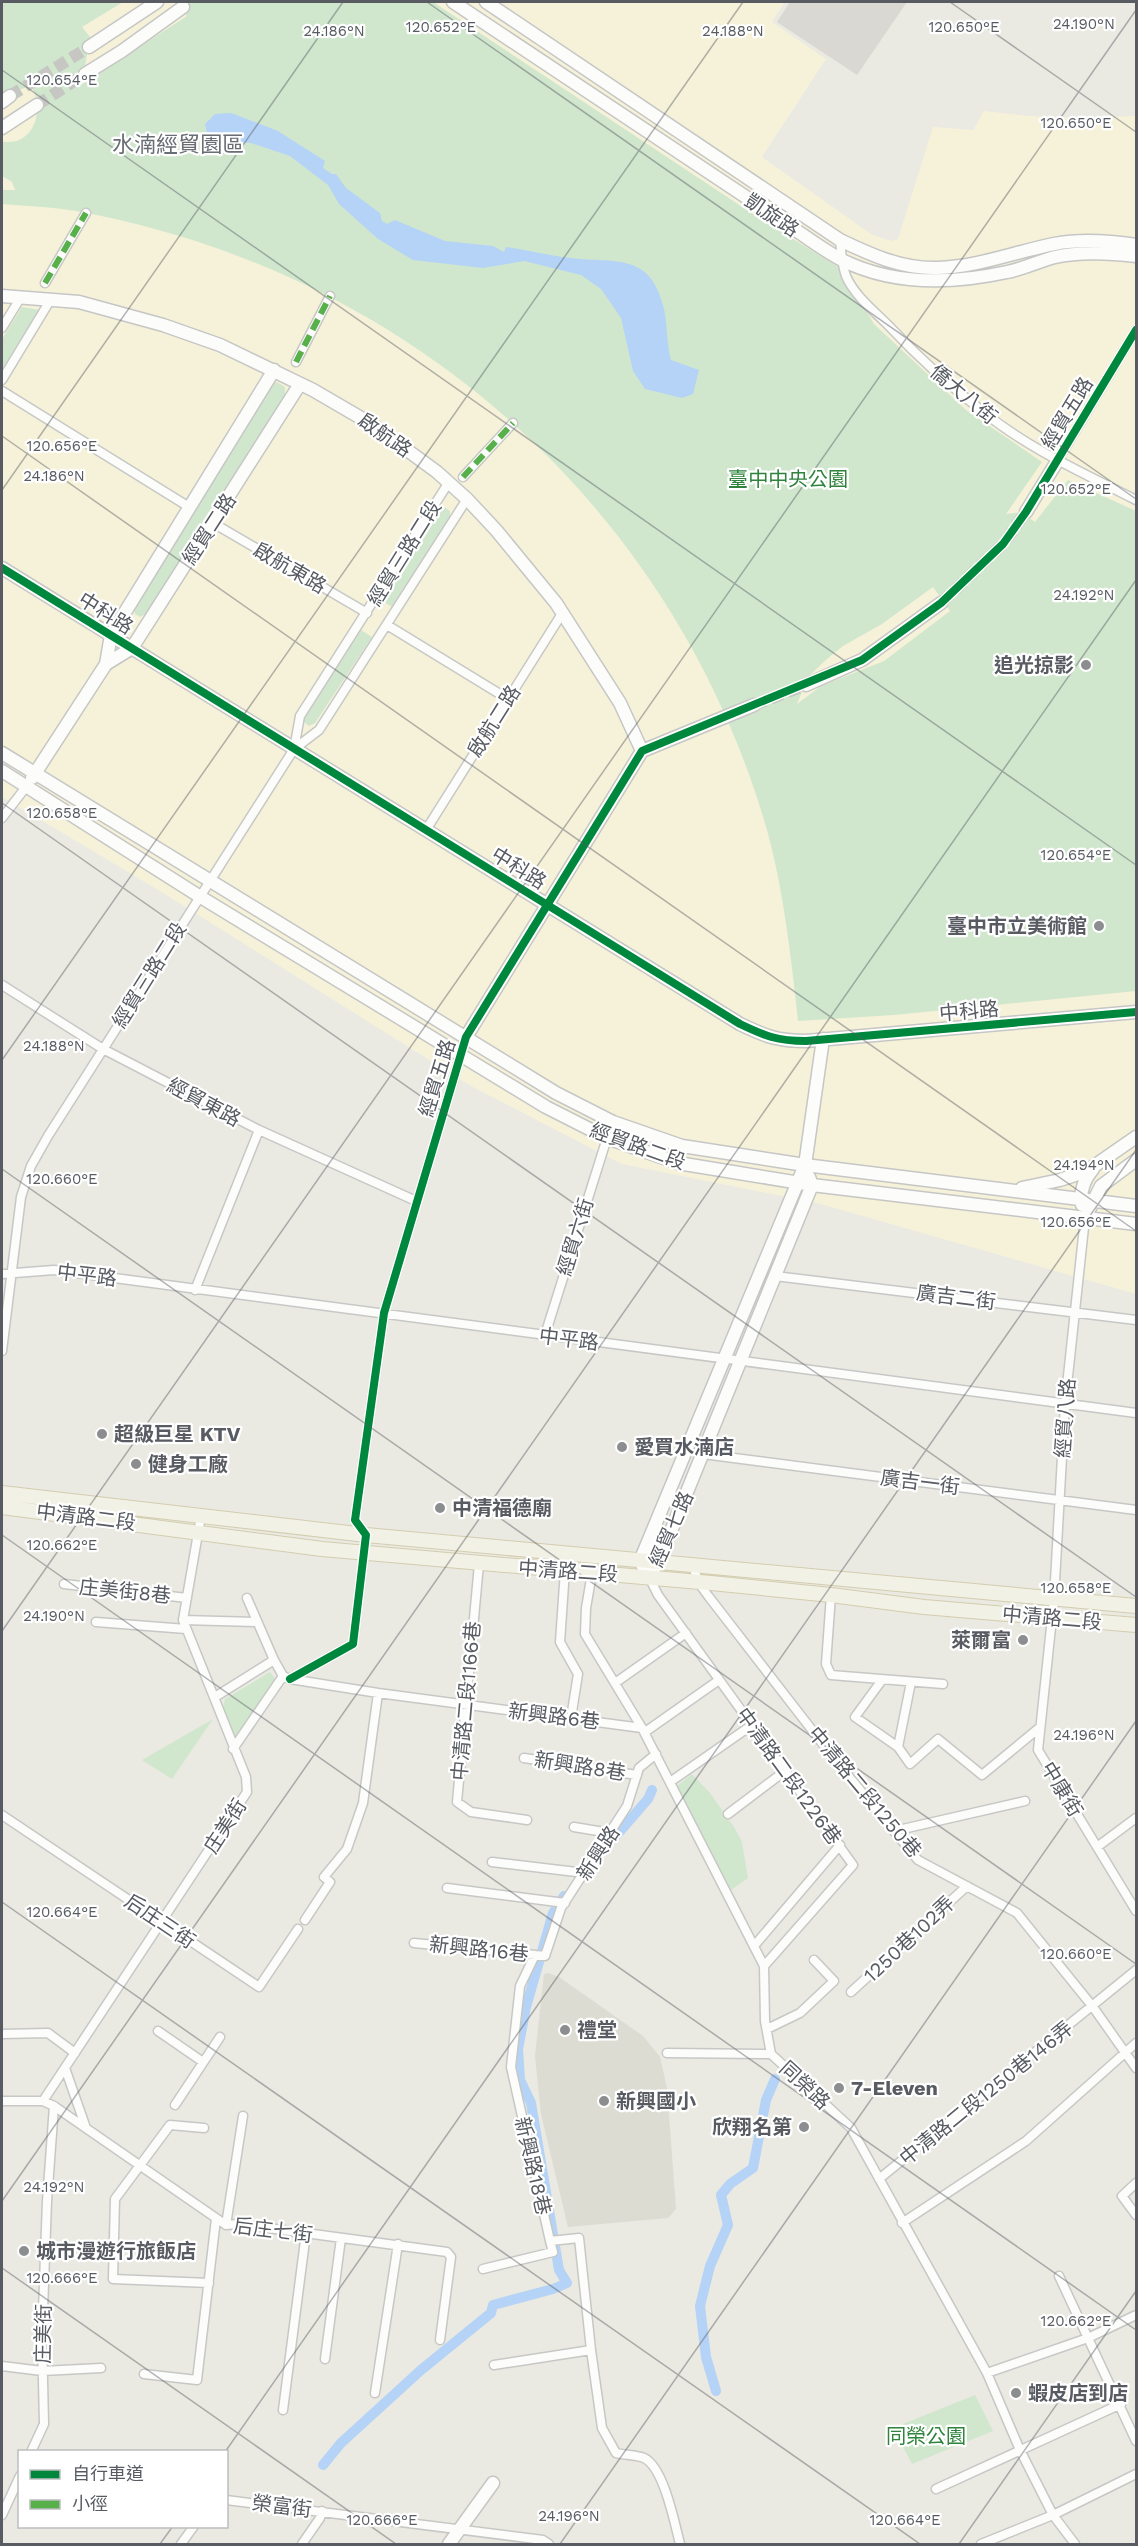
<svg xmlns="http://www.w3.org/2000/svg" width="1138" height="2546" viewBox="0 0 1138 2546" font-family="'Work Sans','Noto Sans TC',sans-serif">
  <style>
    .commercial { fill: #f6f2d9 }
    .industrial { fill: #d9d8d2 }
    .education { fill: #dcdcd2 }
    .green { fill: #d0e7ce; fill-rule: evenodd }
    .water { fill: #b4d3f6 }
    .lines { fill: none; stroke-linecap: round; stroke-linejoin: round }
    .canal { stroke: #b4d3f6; stroke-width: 10 }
    .secondary-tunnel { stroke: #c6c6c2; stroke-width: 12; stroke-dasharray: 12 6; stroke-linecap: butt }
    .street-casing { stroke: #c7c8c6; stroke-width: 11 }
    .secondary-casing { stroke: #c6c6c5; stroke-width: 15 }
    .primary-casing { stroke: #d3cdaf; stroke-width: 16 }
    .street { stroke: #fcfcfb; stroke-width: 8 }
    .secondary { stroke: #fcfcfb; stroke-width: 12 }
    .primary { stroke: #f2f1e5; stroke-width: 14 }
    .quiet { stroke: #58b04a; stroke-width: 6; stroke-dasharray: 12 6; stroke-linecap: butt }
    .cycleway-casing { stroke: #fff; stroke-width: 11 }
    .cycleway { stroke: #00873e; stroke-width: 8 }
    .ticks { fill: none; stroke: #585c62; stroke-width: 1.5; stroke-opacity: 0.45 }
    .poi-dot { fill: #8b8d8f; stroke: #fff; stroke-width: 2 }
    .labels { text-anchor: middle; stroke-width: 4.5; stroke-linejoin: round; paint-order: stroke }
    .street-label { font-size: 20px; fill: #585c62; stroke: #fff }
    .park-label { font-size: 20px; fill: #2f833c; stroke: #fff }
    .poi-label { font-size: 20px; font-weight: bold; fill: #585c62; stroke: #fff; text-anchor: start }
    .quarter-label { font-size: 22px; fill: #696d74; stroke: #fff }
    .ticks-label { font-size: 15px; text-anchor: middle; fill: #585c62; stroke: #fff; stroke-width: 4.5; stroke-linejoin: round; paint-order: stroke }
  </style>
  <rect width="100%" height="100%" fill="#eae9e2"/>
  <path class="commercial" d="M 2,2 L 785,2 L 772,22 L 826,59 L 762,157 L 871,234 L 891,241 L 898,239 L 933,127 L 973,130 L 984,111 L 1028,116 L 1080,118 L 1136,116 L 1136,1294 L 817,1203 L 622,1164 L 469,1085 L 160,891 L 2,797 Z"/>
  <path class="industrial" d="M 790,2 L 907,2 L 857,75 L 777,22 Z"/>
  <path class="education" d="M 548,1973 L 559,1977 L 643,2036 L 660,2057 L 667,2088 L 676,2209 L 668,2218 L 568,2227 L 541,2114 L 535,2056 L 544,1974 Z"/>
  <path class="green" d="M 2,2 L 123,2 L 82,27 L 90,37 L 82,84 L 187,16 L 175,2 L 433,2 L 759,218 L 840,268 L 874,324 L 966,410 L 1042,462 L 1006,514 L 1021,512 L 1035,522 L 1068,480 L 1136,511 L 1136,991 L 894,1015 L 798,1021 C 791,957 784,892 767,830 C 674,506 407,271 76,211 C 52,207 26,206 2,204 L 2,190 L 15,190 L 12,182 L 2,176 L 2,142 C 6,142 12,142 17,141 C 39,133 42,103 31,86 L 2,95 ZM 933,587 L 950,611 L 884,661 L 821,686 L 797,704 L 808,677 L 827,659 L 843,646 L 882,624 Z
    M 22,307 L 40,310 L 2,370 L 2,339 Z
    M 277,382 L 285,387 L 285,396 L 211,516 L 147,613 L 140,617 L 135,614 L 134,605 L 269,386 Z
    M 443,506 L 450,511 L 450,517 L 392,607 L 379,599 L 437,509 Z
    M 361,630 L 372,637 L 315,723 L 309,726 L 304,722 L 304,718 Z
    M 270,1672 L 275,1679 L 237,1745 L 222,1711 L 225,1699 Z
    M 213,1719 L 172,1779 L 142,1760 Z
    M 692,1774 L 710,1793 L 734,1827 L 742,1842 L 748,1878 L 731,1890 L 677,1786 Z
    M 975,2395 L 993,2431 L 912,2464 L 893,2428 Z"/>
  <path class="water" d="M 231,113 L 278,131 L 325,161 L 323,168 L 332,174 L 336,174 L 346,188 L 380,213 L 382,221 L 387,224 L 395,220 L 445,241 L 493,246 L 504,252 L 506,247 C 531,251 555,257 580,259 C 620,262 650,256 663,305 C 668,323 666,342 671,360 L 699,370 L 693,394 L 682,398 L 645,389 L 633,371 L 621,318 L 601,289 L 581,275 L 524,261 L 483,268 L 413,260 L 378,239 L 339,204 L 328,185 L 290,156 L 251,143 L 219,141 L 208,137 L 205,124 L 215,114 Z"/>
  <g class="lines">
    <path class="canal" d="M 600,1844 L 615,1837 L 648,1799 L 652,1790
      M 716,2391 L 706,2357 L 700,2306 L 710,2266 L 728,2225 L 721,2195 L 730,2184 L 753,2168 L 766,2100 L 775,2079
      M 323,2465 L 341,2443 L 421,2370 L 491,2313 L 493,2305 L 553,2289 L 567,2283 L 559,2270 L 531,2103 L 520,2080 L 518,2049 L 526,2007 L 553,1913 L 564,1896"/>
    <path class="secondary-tunnel" d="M 10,96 L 89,47
      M 37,105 L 85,74
      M 941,603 L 1003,544 L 1026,512
      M 754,705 L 806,685"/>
    <g class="street-casing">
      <path id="street" d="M 840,240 C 841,252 842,265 846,276 C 854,295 874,311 888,325 C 918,357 951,387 986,414 C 1031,450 1086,474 1136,500
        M 45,283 L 86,213
        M 2,328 L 21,297
        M 296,362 L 330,296
        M 2,380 L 51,299
        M 2,391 L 189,507
        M 1058,460 L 1136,330
        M 463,477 L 513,423
        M 213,523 L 367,613
        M 387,625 L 508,699
        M 294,749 L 300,716 L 449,482
        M 2,818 L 26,787
        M 426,830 L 563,612
        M 2,985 L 103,1049 L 259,1130 L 416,1201
        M 1085,1218 L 1065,1404 L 1054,1599 L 1038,1750 L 1136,1911
        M 2,1274 L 54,1270 L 1136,1413
        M 775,1276 L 1136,1320
        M 195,1290 L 259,1130
        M 545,1335 L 607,1138
        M 2,1351 L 21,1197 L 31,1166 L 48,1136 L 294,749 L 319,730 L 467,499
        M 703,1454 L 1136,1510
        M 479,1564 L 457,1802 L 471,1812 L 527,1820
        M 693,1565 L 698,1582 L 709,1597 L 836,1761 L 918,1860 L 1017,1913 L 1093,2007 L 1136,2068
        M 565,1570 L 560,1642 L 578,1674 L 571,1718
        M 592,1573 L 586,1608 L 585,1634 L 642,1728 L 764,1966 L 765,2021 L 771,2054 L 851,2128 L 987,2373 L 1020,2450 L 1053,2515 L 1075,2544
        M 649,1577 L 658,1595 L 853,1865 L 764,1966
        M 64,1584 L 187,1598
        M 831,1595 L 826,1664 L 831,1675 L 943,1684
        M 247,1598 L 274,1660
        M 183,1620 L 257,1622
        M 96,1622 L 186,1629
        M 283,1676 L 290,1679 L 378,1693 L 642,1728
        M 290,1679 L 353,1644 L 366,1535 L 355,1520 L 384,1313 L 466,1037
        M 882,1680 L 855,1717 L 898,1747
        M 911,1682 L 898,1747 L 910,1764 L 938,1739 L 982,1775 L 1039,1728
        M 615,1683 L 686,1633
        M 215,1697 L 274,1660 L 283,1676
        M 645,1732 L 719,1680
        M 233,1749 L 283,1676
        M 524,1758 L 637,1775
        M 670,1782 L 752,1725
        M 728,1814 L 785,1771
        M 2,1815 L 259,1987 L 298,1929
        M 574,1827 L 610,1833
        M 894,1831 L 1025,1801
        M 1097,1847 L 1136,1818
        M 492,1862 L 585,1873
        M 447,1888 L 565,1903
        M 305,1920 L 330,1882 L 324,1877 L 347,1849 L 363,1803 L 378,1693
        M 414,1943 L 545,1956 L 561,1908 L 627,1806 L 639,1768 L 656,1754
        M 754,1946 L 840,1845
        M 535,1955 L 520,1986 L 511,2067 L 550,2241 L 579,2238 L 591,2350 L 602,2428 L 616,2453 C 624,2455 637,2455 644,2458 C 664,2467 675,2525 680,2544
        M 851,1992 L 967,1886
        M 767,2029 L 800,2013 L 834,1981 L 814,1960
        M 158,2031 L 203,2062
        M 2,2034 L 48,2033 L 75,2053
        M 667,2053 L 771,2054
        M 65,2068 L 86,2128
        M 2,2101 L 43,2101 L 54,2106 L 226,2225 L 238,2224 L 447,2252 L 451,2257 L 440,2340
        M 43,2101 L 247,1792 L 246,1777 L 183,1620 L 201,1516
        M 175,2105 L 220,2037
        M 204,2128 L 170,2125 L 115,2199 L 113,2279 L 209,2283
        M 879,2179 L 1136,1970
        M 1136,2183 L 1122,2196 L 1136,2215
        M 902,2223 L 1026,2141 L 1136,2043
        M 226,2225 L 243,2116
        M 483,2269 L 553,2252 L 550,2241
        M 1059,2276 L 1136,2441
        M 325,2359 L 341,2238
        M 494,2365 L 591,2350
        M 2,2366 L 42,2371 L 101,2368
        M 987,2373 L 1088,2338 L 1136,2315
        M 144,2374 L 197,2380 L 216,2219
        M 375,2393 L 398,2244
        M 283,2410 L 306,2233
        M 31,2452 L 44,2424 L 42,2338 L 47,2201 L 54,2106
        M 936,2489 L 1121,2404
        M 226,2500 L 543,2540 L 549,2544
        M 2,2515 L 20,2476
        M 181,2544 L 194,2526
        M 302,2544 L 320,2518 L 322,2511
        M 981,2544 L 1053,2515 L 1136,2474"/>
    </g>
    <g class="secondary-casing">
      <path id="secondary" d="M 453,2 L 800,233 C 813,242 827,252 842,260 C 894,286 952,284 1007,272 C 1023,269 1039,261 1055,257 C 1081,251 1110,253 1136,256
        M 486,2 L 840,240 C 871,255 902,269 937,268 C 977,267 1015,252 1054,244 C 1080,239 1110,241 1136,245
        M 89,47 L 157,2
        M 85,74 L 122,51 L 183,7
        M 2,102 L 10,96
        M 2,128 L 37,105
        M 2,296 L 79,302 L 163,325 L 220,345 L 313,390 L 373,425 L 437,472 L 467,499 L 496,530 L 556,603 L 620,703 L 642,751
        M 1026,512 L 1058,460
        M 2,568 L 740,1024 C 765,1036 777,1041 806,1041 L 1136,1012
        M 106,664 L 132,648 L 300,384
        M 806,685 L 862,660 L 941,603
        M 2,753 L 556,1093 L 613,1122 L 682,1146 L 805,1165 L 1136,1206
        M 2,771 L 199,896 L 546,1107 L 607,1138 L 678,1163 L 812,1185 L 1136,1224
        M 32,778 L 106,664 L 111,635 L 274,370
        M 466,1037 L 642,751 L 754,705
        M 809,1177 L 812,1185 L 658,1563 L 649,1577 L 640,1561 L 805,1165 L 823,1039
        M 1022,1188 L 1060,1180 L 1087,1171 L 1136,1137
        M 1082,1205 C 1079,1192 1085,1178 1093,1169
        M 1085,1218 L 1101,1186 L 1136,1160
        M 449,2544 L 493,2483"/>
    </g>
    <g class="primary-casing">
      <path id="primary" d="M 2,1493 L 366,1535 L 1136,1606
        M 2,1507 L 322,1549 L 711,1583 L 831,1595 L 924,1607 L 1136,1625"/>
    </g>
    <use href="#street" class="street"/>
    <use href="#secondary" class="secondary"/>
    <use href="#primary" class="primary"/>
    <path class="quiet" d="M 45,283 L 86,213
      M 296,362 L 330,296
      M 463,477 L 513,423"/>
    <g class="cycleway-casing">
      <path id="cycleway" d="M 2,568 L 740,1024 C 765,1036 777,1041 806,1041 L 1136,1012
        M 290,1679 L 353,1644 L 366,1535 L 355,1520 L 384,1313 L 466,1037 L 642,751 L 862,660 L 941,603 L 1003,544 L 1026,512 L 1136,330"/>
    </g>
    <use href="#cycleway" class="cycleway"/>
  </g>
  <path class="ticks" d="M 427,2 L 1136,499M 950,2 L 1136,132M 2,70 L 1136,865M 2,436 L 1136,1231M 2,490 L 343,2M 2,803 L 1136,1597M 2,1060 L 743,2M 2,1169 L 1136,1964M 2,1535 L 1136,2330M 2,1631 L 1136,10M 2,1902 L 920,2544M 2,2201 L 1136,580M 2,2268 L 396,2544M 225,2452 L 1136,1150M 160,2544 L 173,2526M 560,2544 L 1136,1721M 959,2544 L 1136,2291"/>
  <g class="poi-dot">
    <circle cx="1086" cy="665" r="6"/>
    <circle cx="1099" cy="926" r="6"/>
    <circle cx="102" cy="1434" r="6"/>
    <circle cx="622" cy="1447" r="6"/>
    <circle cx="136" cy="1464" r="6"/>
    <circle cx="440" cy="1508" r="6"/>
    <circle cx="1023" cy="1640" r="6"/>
    <circle cx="565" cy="2030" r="6"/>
    <circle cx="839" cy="2088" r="6"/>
    <circle cx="604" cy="2101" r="6"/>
    <circle cx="804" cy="2127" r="6"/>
    <circle cx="24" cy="2251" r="6"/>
    <circle cx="1016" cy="2393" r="6"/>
  </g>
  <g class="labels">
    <g class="street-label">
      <text transform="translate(772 215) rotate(34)" y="7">凱旋路</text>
      <text transform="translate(964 394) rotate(40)" y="7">僑大八街</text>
      <text transform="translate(1067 413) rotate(-59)" y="7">經貿五路</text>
      <text transform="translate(385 435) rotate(35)" y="7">啟航路</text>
      <text transform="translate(209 529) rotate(-57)" y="7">經貿二路</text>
      <text transform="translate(404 553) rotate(-58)" y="7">經貿三路二段</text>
      <text transform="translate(290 568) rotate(30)" y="7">啟航東路</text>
      <text transform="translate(106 613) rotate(32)" y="7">中科路</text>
      <text transform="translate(494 721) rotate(-58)" y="7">啟航二路</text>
      <text transform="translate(519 868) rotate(32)" y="7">中科路</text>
      <text transform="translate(149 975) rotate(-58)" y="7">經貿三路二段</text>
      <text transform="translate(969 1011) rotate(-5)" y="7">中科路</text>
      <text transform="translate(437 1078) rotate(-73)" y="7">經貿五路</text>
      <text transform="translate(204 1102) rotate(28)" y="7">經貿東路</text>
      <text transform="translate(638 1146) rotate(20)" y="7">經貿路二段</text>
      <text transform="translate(575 1237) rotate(-73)" y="7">經貿六街</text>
      <text transform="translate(87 1275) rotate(7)" y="7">中平路</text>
      <text transform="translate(956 1297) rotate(7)" y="7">廣吉二街</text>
      <text transform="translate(569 1339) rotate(7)" y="7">中平路</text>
      <text transform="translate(1065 1418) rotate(-86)" y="7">經貿八路</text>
      <text transform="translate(920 1482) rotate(7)" y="7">廣吉一街</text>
      <text transform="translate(86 1517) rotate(7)" y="7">中清路二段</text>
      <text transform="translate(671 1529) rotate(-66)" y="7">經貿七路</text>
      <text transform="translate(568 1571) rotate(4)" y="7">中清路二段</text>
      <text transform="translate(125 1591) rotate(6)" y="7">庄美街8巷</text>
      <text transform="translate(1052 1618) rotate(5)" y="7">中清路二段</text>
      <text transform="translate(466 1701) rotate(-85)" y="7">中清路二段1166巷</text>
      <text transform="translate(554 1716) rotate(7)" y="7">新興路6巷</text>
      <text transform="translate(580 1766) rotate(9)" y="7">新興路8巷</text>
      <text transform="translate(789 1776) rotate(54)" y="7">中清路二段1226巷</text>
      <text transform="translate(1062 1789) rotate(59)" y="7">中康街</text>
      <text transform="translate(865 1792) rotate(50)" y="7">中清路二段1250巷</text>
      <text transform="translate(225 1826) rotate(-57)" y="7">庄美街</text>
      <text transform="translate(598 1853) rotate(-57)" y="7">新興路</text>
      <text transform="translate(160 1921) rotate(34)" y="7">后庄三街</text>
      <text transform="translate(909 1939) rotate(-43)" y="7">1250巷102弄</text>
      <text transform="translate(479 1949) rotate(6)" y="7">新興路16巷</text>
      <text transform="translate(805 2085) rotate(43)" y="7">同榮路</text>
      <text transform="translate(986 2093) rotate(-39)" y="7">中清路二段1250巷146弄</text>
      <text transform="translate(533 2166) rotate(77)" y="7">新興路18巷</text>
      <text transform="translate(273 2230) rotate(7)" y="7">后庄七街</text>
      <text transform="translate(43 2334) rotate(-89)" y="7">庄美街</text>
      <text transform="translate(282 2506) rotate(7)" y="7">榮富街</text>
    </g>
    <g class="park-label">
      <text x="788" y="486">臺中中央公園</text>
      <text x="926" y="2443">同榮公園</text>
    </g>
    <g class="poi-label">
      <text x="1074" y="672" text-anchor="end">追光掠影</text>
      <text x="1087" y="933" text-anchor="end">臺中市立美術館</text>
      <text x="114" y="1441">超級巨星 KTV</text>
      <text x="634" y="1454">愛買水湳店</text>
      <text x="148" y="1471">健身工廠</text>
      <text x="452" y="1515">中清福德廟</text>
      <text x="1011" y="1647" text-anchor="end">萊爾富</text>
      <text x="577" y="2037">禮堂</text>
      <text x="851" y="2095">7-Eleven</text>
      <text x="616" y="2108">新興國小</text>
      <text x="792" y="2134" text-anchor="end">欣翔名第</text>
      <text x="36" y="2258">城市漫遊行旅飯店</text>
      <text x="1028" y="2400">蝦皮店到店</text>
    </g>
    <g class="quarter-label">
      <text x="178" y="152">水湳經貿園區</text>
    </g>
  </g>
  <g class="ticks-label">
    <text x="1084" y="29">24.190°N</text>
    <text x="441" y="32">120.652°E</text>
    <text x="964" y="32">120.650°E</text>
    <text x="334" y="36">24.186°N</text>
    <text x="733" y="36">24.188°N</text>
    <text x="62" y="85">120.654°E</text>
    <text x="1076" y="128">120.650°E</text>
    <text x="62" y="451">120.656°E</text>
    <text x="54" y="481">24.186°N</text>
    <text x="1076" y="494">120.652°E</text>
    <text x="1084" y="600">24.192°N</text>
    <text x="62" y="818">120.658°E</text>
    <text x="1076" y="860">120.654°E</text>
    <text x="54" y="1051">24.188°N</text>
    <text x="1084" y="1170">24.194°N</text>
    <text x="62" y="1184">120.660°E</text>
    <text x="1076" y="1227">120.656°E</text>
    <text x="62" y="1550">120.662°E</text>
    <text x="1076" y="1593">120.658°E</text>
    <text x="54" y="1621">24.190°N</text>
    <text x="1084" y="1740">24.196°N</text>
    <text x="62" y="1917">120.664°E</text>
    <text x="1076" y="1959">120.660°E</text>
    <text x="54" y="2192">24.192°N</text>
    <text x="62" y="2283">120.666°E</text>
    <text x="1076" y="2326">120.662°E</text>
    <text x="569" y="2521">24.196°N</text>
    <text x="382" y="2525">120.666°E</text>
    <text x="905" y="2525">120.664°E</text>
  </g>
  <rect width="1138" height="2546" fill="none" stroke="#585c62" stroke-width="6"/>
  <rect x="18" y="2450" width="210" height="78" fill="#ffffff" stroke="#bcbec0" stroke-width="1.5"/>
  <rect x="30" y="2470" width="30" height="9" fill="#00873e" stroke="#bcbec0" stroke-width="1.5"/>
  <text x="72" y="2480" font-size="18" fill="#585c62">自行車道</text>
  <rect x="30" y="2500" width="30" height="9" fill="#58b04a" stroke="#bcbec0" stroke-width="1.5"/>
  <text x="72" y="2510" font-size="18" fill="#585c62">小徑</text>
</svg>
